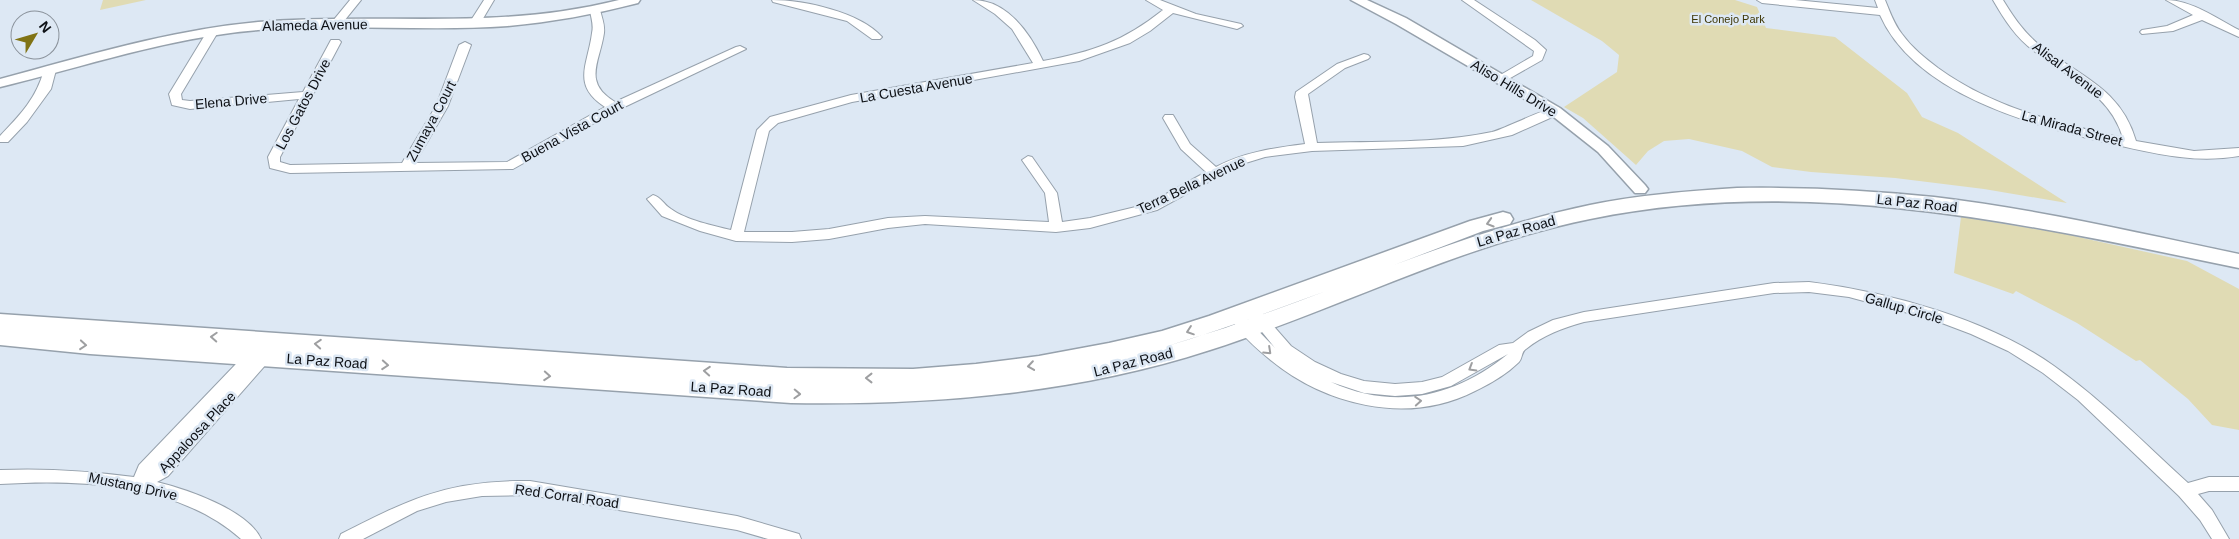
<svg xmlns="http://www.w3.org/2000/svg" width="2239" height="539" viewBox="0 0 2239 539" font-family="Helvetica,sans-serif">
  <style>
    .green { fill: #e0dbb4 }
    .lines { fill: none; stroke-linecap: round; stroke-linejoin: round }
    .minor-casing { stroke: #96a1ac; stroke-width: 2 }
    .tertiary-casing { stroke: #96a1ac; stroke-width: 3 }
    .primary-casing { stroke: #96a1ac; stroke-width: 3 }
    .minor { fill: #fff; fill-rule: evenodd }
    .tertiary { fill: #fff; fill-rule: evenodd }
    .primary { fill: #fff; fill-rule: evenodd }
    .oneway { stroke: #9e9fa1 }
    .labels { text-anchor: middle; stroke-width: 5; stroke-linejoin: round; paint-order: stroke }
    .far-park-label { font-size: 11px; fill: #3d3605; stroke: #dde8f4 }
    .street-label { font-size: 14px; fill: #0d1015; stroke: #dde8f4 }
  </style>
  <rect width="100%" height="100%" fill="#dde8f4"/>
  <path class="green" d="M 103,0 L 146,0 L 100,10 Z
    M 1531,0 L 1735,0 L 1757,7 L 1766,28 L 1835,37 L 1907,93 L 1922,117 L 1958,133 L 2067,203 L 1984,189 L 1895,178 L 1811,172 L 1772,167 L 1742,151 L 1689,139 L 1664,141 L 1648,151 L 1636,165 L 1583,118 L 1564,107 L 1617,72 L 1619,55 L 1602,41 Z
    M 1961,217 L 2060,233 L 2187,261 L 2239,289 L 2239,430 L 2212,425 L 2188,399 L 2140,360 L 2136,361 L 2077,323 L 2016,291 L 2013,294 L 1954,273 Z"/>
  <g class="lines">
    <g class="minor-casing">
      <path id="minor" d="M 350,0 L 361,0 L 340,26 L 332,26 L 330,24 L 332,22 Z
        M 484,0 L 494,0 L 478,27 L 470,27 L 468,25 Z
        M 772,0 C 804,0 860,12 882,37 L 880,39 L 872,39 L 847,21 L 773,2 Z
        M 973,0 C 1007,0 1030,33 1043,61 C 1093,52 1124,41 1163,10 L 1146,0 L 1160,0 L 1196,14 L 1241,24 L 1243,26 L 1237,29 L 1173,13 L 1150,31 L 1130,43 L 1079,61 L 852,102 L 778,123 L 769,131 L 744,232 L 792,232 L 829,229 L 888,218 L 925,216 L 1049,222 L 1045,193 L 1022,160 L 1028,156 L 1032,157 L 1057,193 L 1062,222 L 1090,218 L 1148,204 L 1206,172 L 1181,149 L 1163,118 L 1165,115 L 1173,115 L 1190,144 L 1216,167 C 1244,152 1274,148 1305,144 L 1295,97 L 1296,92 L 1337,64 L 1364,54 L 1368,55 L 1370,57 L 1368,59 L 1345,68 L 1308,94 L 1317,143 C 1375,141 1435,144 1492,132 C 1507,128 1548,106 1559,108 L 1561,111 L 1559,114 L 1512,135 L 1463,146 L 1312,151 L 1265,157 L 1239,165 L 1157,210 L 1090,228 L 1056,232 L 925,224 L 888,228 L 829,239 L 792,242 L 736,241 L 700,231 L 662,216 L 647,199 L 653,195 C 661,197 664,205 671,209 C 686,220 714,226 731,230 L 757,130 L 770,117 L 851,95 L 1033,63 L 1012,29 L 995,14 Z
        M 1462,0 L 1474,0 L 1535,40 L 1546,50 L 1542,60 L 1505,81 L 1497,81 L 1495,79 L 1497,77 L 1533,56 L 1534,51 Z
        M 1757,0 L 1795,0 L 1878,8 L 1875,0 L 1885,0 C 1890,12 1894,24 1902,34 C 1912,48 1925,58 1938,68 C 1993,108 2058,123 2123,138 C 2110,93 2068,78 2034,51 C 2016,38 2004,19 1993,0 L 2003,0 C 2014,18 2025,34 2042,47 C 2081,77 2121,89 2136,141 L 2194,151 L 2239,148 L 2239,156 C 2194,164 2152,153 2108,143 C 2031,125 1915,94 1880,15 L 1762,3 Z
        M 2166,0 C 2191,0 2216,18 2239,30 L 2239,37 L 2202,20 L 2173,31 L 2142,34 L 2140,32 L 2142,30 L 2167,26 L 2193,15 Z
        M 595,7 L 600,10 C 602,18 605,25 604,33 C 600,62 582,82 615,102 L 736,47 L 740,46 L 746,49 L 618,110 L 513,169 L 290,173 L 270,168 L 268,157 L 299,99 L 190,109 L 172,105 L 169,94 L 208,30 L 216,30 L 218,32 L 181,94 L 182,100 L 190,101 L 303,92 L 331,40 L 339,40 L 341,42 L 280,157 L 280,162 L 290,165 L 402,163 L 436,106 L 459,45 L 465,42 L 471,45 L 448,106 L 415,163 L 507,162 L 605,107 C 571,85 588,65 592,33 C 594,25 591,18 590,10 Z
        M 50,67 L 56,70 L 51,89 L 27,122 L 8,142 L 0,142 L 0,136 C 20,115 36,99 44,70 Z
        M 1809,282 C 1889,292 1988,319 2054,366 C 2102,400 2144,443 2188,483 L 2209,477 L 2239,477 L 2239,491 L 2209,491 L 2198,494 L 2212,510 L 2229,539 L 2212,539 L 2200,520 L 2179,496 L 2078,400 L 2043,373 L 2008,351 L 1971,334 L 1934,320 L 1849,297 L 1809,292 L 1774,293 L 1584,322 C 1563,328 1543,335 1526,349 C 1521,352 1523,357 1519,362 C 1508,373 1490,384 1475,391 C 1407,426 1323,405 1267,357 C 1255,347 1241,335 1233,321 L 1235,317 L 1245,317 L 1275,348 L 1250,317 L 1252,313 L 1262,313 L 1291,346 L 1315,362 L 1341,374 L 1364,381 L 1395,384 L 1422,382 L 1442,377 L 1499,345 L 1513,343 L 1528,332 L 1553,320 L 1584,312 L 1774,283 ZM 1508,354 C 1455,397 1395,411 1331,382 L 1364,393 L 1395,396 L 1422,394 L 1451,386 Z
        M 255,344 L 260,346 L 261,352 L 269,347 L 274,349 L 276,353 L 168,476 L 157,482 C 186,489 248,510 261,539 L 241,539 C 178,483 80,479 0,484 L 0,470 C 45,468 89,471 134,477 L 139,465 L 235,365 L 250,346 Z
        M 518,481 L 530,481 L 737,516 L 799,534 L 801,539 L 768,539 L 737,530 L 530,495 L 482,496 L 446,502 L 417,511 L 363,539 L 339,539 L 341,534 C 406,501 443,482 518,481 Z"/>
    </g>
    <g class="tertiary-casing">
      <path id="tertiary" d="M 619,0 L 640,0 L 638,3 C 595,14 553,22 508,26 C 425,32 341,23 258,30 C 170,37 86,66 0,87 L 0,79 C 85,56 170,30 258,22 C 380,12 498,31 619,0 Z
        M 1351,0 L 1367,0 L 1406,18 L 1560,108 L 1608,146 L 1645,185 L 1648,189 L 1645,193 L 1635,193 L 1598,152 L 1550,114 L 1396,24 Z"/>
    </g>
    <g class="primary-casing">
      <path id="primary" d="M 1737,188 C 1803,187 1868,190 1934,197 C 2036,209 2138,233 2239,254 L 2239,268 C 2025,224 1809,174 1590,219 C 1458,246 1338,309 1210,350 C 1074,394 933,405 791,403 L 90,354 L 0,345 L 0,314 L 787,368 L 913,369 L 976,364 L 1039,356 L 1109,343 L 1162,331 L 1209,316 L 1470,221 L 1503,212 L 1510,214 L 1513,219 L 1510,224 L 1483,231 L 1394,265 C 1458,241 1523,219 1590,205 C 1638,195 1688,191 1737,188 ZM 1326,291 C 1273,311 1219,331 1164,347 L 1225,328 Z"/>
    </g>
    <use href="#minor" class="minor"/>
    <use href="#tertiary" class="tertiary"/>
    <use href="#primary" class="primary"/>
  </g>
  <defs><path id="oneway-chevron" d="M-2-3.5L2.5 0L-2 3.5" fill="none" stroke-width="1.6" stroke-linecap="round" stroke-linejoin="round" transform="scale(1.25)"/></defs>
  <g class="oneway">
    <use href="#oneway-chevron" transform="translate(1490 223) rotate(164)"/>
    <use href="#oneway-chevron" transform="translate(1190 331) rotate(161)"/>
    <use href="#oneway-chevron" transform="translate(214 337) rotate(-177)"/>
    <use href="#oneway-chevron" transform="translate(318 344) rotate(-176)"/>
    <use href="#oneway-chevron" transform="translate(83 345) rotate(5)"/>
    <use href="#oneway-chevron" transform="translate(1268 351) rotate(43)"/>
    <use href="#oneway-chevron" transform="translate(385 365) rotate(4)"/>
    <use href="#oneway-chevron" transform="translate(1031 366) rotate(172)"/>
    <use href="#oneway-chevron" transform="translate(1472 368) rotate(149)"/>
    <use href="#oneway-chevron" transform="translate(707 371) rotate(-176)"/>
    <use href="#oneway-chevron" transform="translate(547 376) rotate(4)"/>
    <use href="#oneway-chevron" transform="translate(869 378) rotate(180)"/>
    <use href="#oneway-chevron" transform="translate(797 394) rotate(2)"/>
    <use href="#oneway-chevron" transform="translate(1418 401) rotate(-4)"/>
  </g>
  <g class="labels">
    <g class="far-park-label">
      <text x="1728" y="23">El Conejo Park</text>
    </g>
    <g class="street-label">
      <text transform="translate(315 25) rotate(-1)" y="5">Alameda Avenue</text>
      <text transform="translate(2068 70) rotate(37)" y="5">Alisal Avenue</text>
      <text transform="translate(916 88) rotate(-10)" y="5">La Cuesta Avenue</text>
      <text transform="translate(1514 88) rotate(31)" y="5">Aliso Hills Drive</text>
      <text transform="translate(231 101) rotate(-5)" y="5">Elena Drive</text>
      <text transform="translate(303 104) rotate(-62)" y="5">Los Gatos Drive</text>
      <text transform="translate(431 121) rotate(-62)" y="5">Zumaya Court</text>
      <text transform="translate(2072 128) rotate(15)" y="5">La Mirada Street</text>
      <text transform="translate(572 131) rotate(-29)" y="5">Buena Vista Court</text>
      <text transform="translate(1191 185) rotate(-25)" y="5">Terra Bella Avenue</text>
      <text transform="translate(1917 203) rotate(6)" y="5">La Paz Road</text>
      <text transform="translate(1516 231) rotate(-16)" y="5">La Paz Road</text>
      <text transform="translate(1904 308) rotate(16)" y="5">Gallup Circle</text>
      <text transform="translate(327 361) rotate(4)" y="5">La Paz Road</text>
      <text transform="translate(1133 362) rotate(-14)" y="5">La Paz Road</text>
      <text transform="translate(731 389) rotate(4)" y="5">La Paz Road</text>
      <text transform="translate(197 432) rotate(-47)" y="5">Appaloosa Place</text>
      <text transform="translate(133 486) rotate(12)" y="5">Mustang Drive</text>
      <text transform="translate(567 496) rotate(8)" y="5">Red Corral Road</text>
    </g>
  </g>
  <g transform="translate(35 35) rotate(52)"><circle r="24" fill="#dde8f4" stroke="#8a929b"/>
  <path d="M0-4L9 19L0 12L-9 19Z" fill="#807314"/>
  <text y="-8" font-size="14" font-weight="bold" text-anchor="middle" fill="#0d1015">N</text>
  </g>
</svg>
